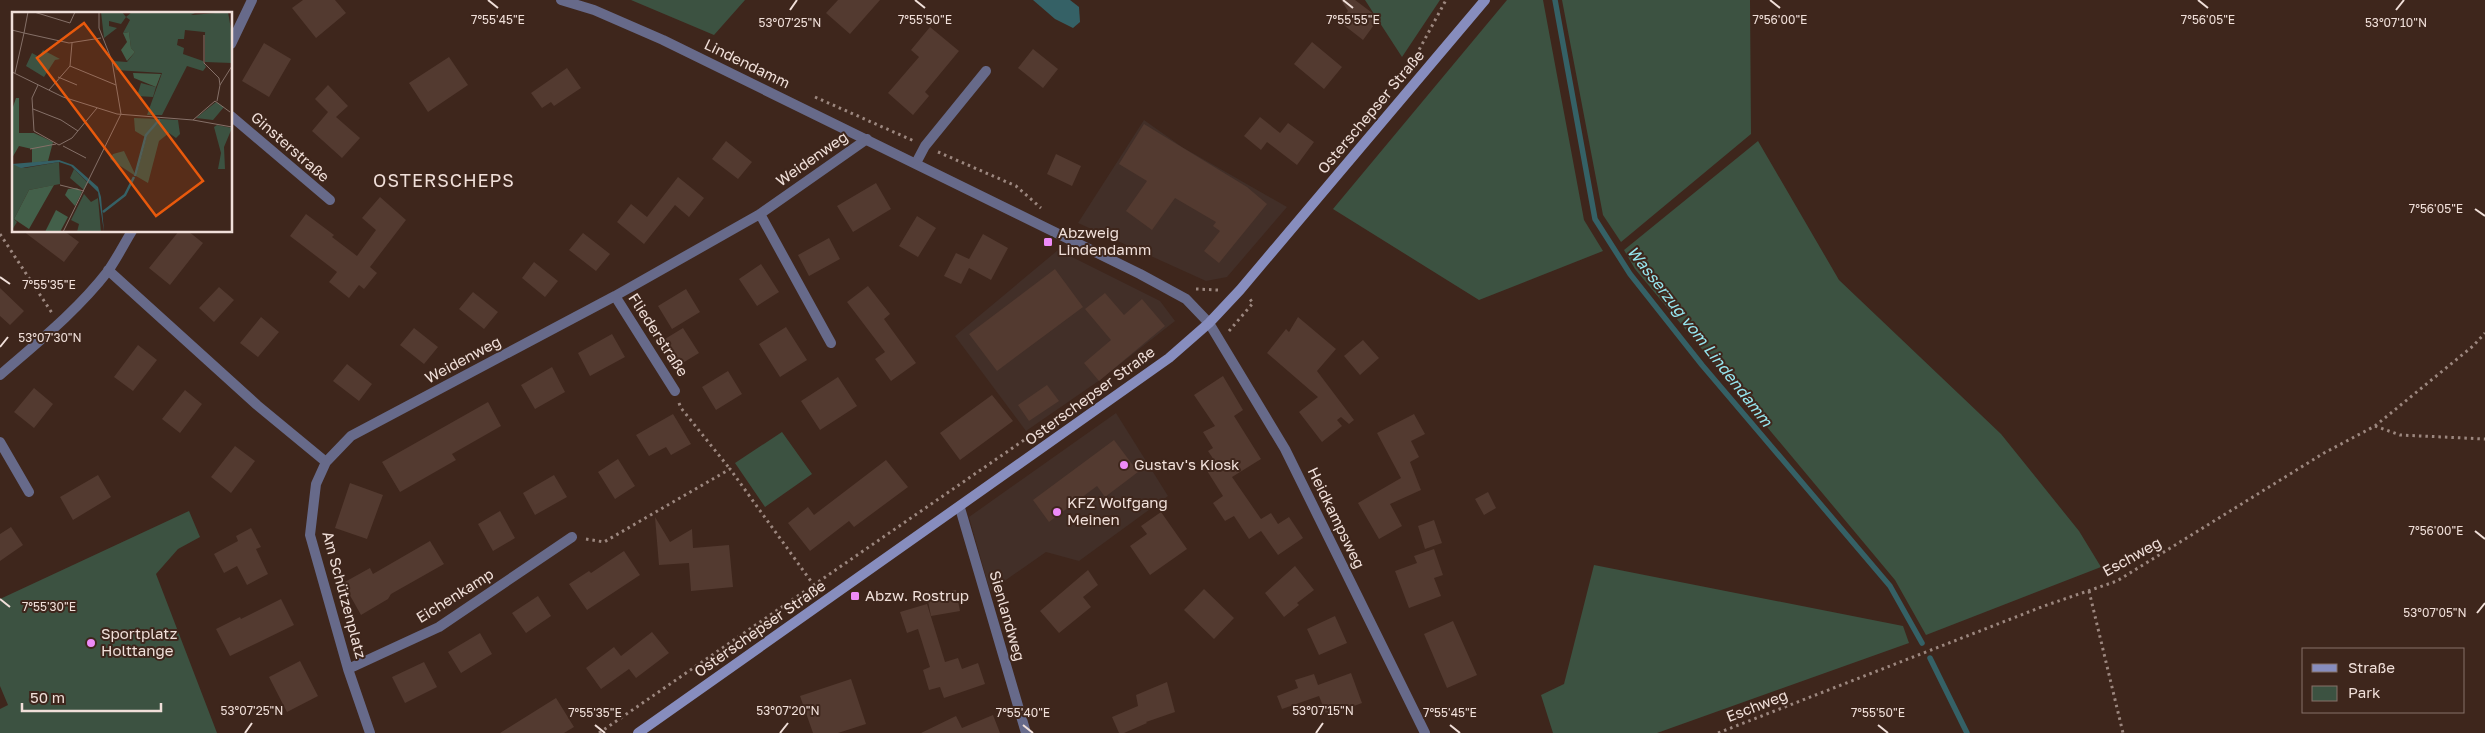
<svg xmlns="http://www.w3.org/2000/svg" width="2485" height="733" viewBox="0 0 2485 733" font-family="'Golos Text',sans-serif">
  <style>
    .commercial { fill: #422f28 }
    .green { fill: #3c5241 }
    .water { fill: #356166 }
    .lines { fill: none; stroke-linecap: round; stroke-linejoin: round }
    .stream { stroke: #356166; stroke-width: 5.5 }
    .building { fill: #533a30 }
    .path { stroke: #9c877f; stroke-width: 3; stroke-dasharray: 2.5 4; stroke-linecap: butt }
    .service { stroke: #676a8a; stroke-width: 10 }
    .minor { stroke: #676a8a; stroke-width: 10 }
    .tertiary { stroke: #676a8a; stroke-width: 10 }
    .secondary { stroke: #878dbe; stroke-width: 10 }
    .ticks { fill: none; stroke: #f0dfd9; stroke-width: 2 }
    .poi-dot { fill: #ee8bf8; stroke: #3e261c; stroke-width: 2 }
    .labels { text-anchor: middle; stroke-width: 4; stroke-linejoin: round; paint-order: stroke }
    .street-label { font-size: 15px; fill: #f0dfd9; stroke: #3e261c }
    .poi-label { font-size: 15px; fill: #f0dfd9; stroke: #3e261c; text-anchor: start }
    .water-label { font-size: 16px; font-style: italic; fill: #96e6ef; stroke: #3e261c }
    .quarter-label { font-size: 18px; letter-spacing: 1px; fill: #f0dfd9; stroke: #3e261c }
    .inset-river { fill: none; stroke: #356166; stroke-width: 2.5 }
    .inset-road { fill: none; stroke: #857068; stroke-width: 1 }
    .view { fill: #e8590c; fill-opacity: 0.15; stroke: #e8590c; stroke-width: 2.5 }
    .inset-edge { fill: none; stroke: #f0dfd9; stroke-width: 2.5 }
    .ticks-label { font-size: 12px; text-anchor: middle; fill: #f0dfd9; stroke: #3e261c; stroke-width: 4; stroke-linejoin: round; paint-order: stroke }
  </style>
  <rect width="100%" height="100%" fill="#3e261c"/>
  <path class="commercial" d="M 1144,120 L 1182,147 L 1287,207 L 1227,277 L 1206,281 L 1078,223 Z
    M 1058,250 L 1160,301 L 1175,321 L 1097,382 L 1026,431 L 955,336 Z
    M 1116,413 L 1168,496 L 1079,561 L 1046,552 L 990,591 L 969,517 Z"/>
  <path class="green" d="M 631,0 L 745,0 L 714,35 Z
    M 1365,0 L 1440,0 L 1402,57 Z
    M 1507,0 L 1543,0 L 1584,220 L 1603,251 L 1479,300 L 1333,209 Z
    M 1562,0 L 1750,0 L 1751,134 L 1621,242 L 1603,215 Z
    M 1758,141 L 1839,280 L 2001,434 L 2079,531 L 2101,567 L 1926,635 L 1895,580 L 1635,269 L 1624,250 Z
    M 782,432 L 812,474 L 765,507 L 735,463 Z
    M 189,511 L 200,537 L 178,549 L 156,574 L 217,733 L 0,733 L 0,709 L 8,705 L 0,686 L 0,599 Z
    M 1594,565 L 1903,626 L 1909,643 L 1657,733 L 1553,733 L 1541,695 L 1564,684 Z"/>
  <path class="water" d="M 1033,0 L 1070,0 L 1079,7 L 1080,22 L 1073,28 L 1055,19 Z"/>
  <g class="lines">
    <path class="stream" d="M 1555,0 L 1595,219 L 1630,274 L 1702,365 L 1890,586 L 1922,643
      M 1930,658 L 1967,733"/>
  </g>
  <path class="building" d="M 303,0 L 335,0 L 346,13 L 316,38 L 292,8 Z
    M 838,0 L 880,0 L 850,34 L 826,13 Z
    M 1341,0 L 1355,0 L 1379,18 L 1363,40 L 1340,22 L 1348,11 Z
    M 930,27 L 959,51 L 925,92 L 929,96 L 913,115 L 888,93 L 919,57 L 911,50 Z
    M 1312,42 L 1342,67 L 1324,89 L 1294,64 Z
    M 264,43 L 291,59 L 269,97 L 242,81 Z
    M 1033,49 L 1058,69 L 1043,88 L 1018,68 Z
    M 449,57 L 468,85 L 428,112 L 409,83 Z
    M 567,68 L 581,88 L 554,106 L 551,102 L 542,108 L 531,93 Z
    M 328,85 L 348,106 L 336,117 L 360,138 L 342,158 L 312,131 L 328,112 L 315,99 Z
    M 1260,117 L 1280,133 L 1288,123 L 1314,142 L 1297,165 L 1267,142 L 1261,150 L 1244,136 Z
    M 1144,124 L 1247,187 L 1267,204 L 1219,263 L 1204,251 L 1220,231 L 1213,226 L 1216,222 L 1175,198 L 1152,230 L 1126,211 L 1147,181 L 1119,164 Z
    M 726,141 L 752,162 L 738,179 L 712,159 Z
    M 1056,154 L 1081,166 L 1072,186 L 1047,174 Z
    M 678,177 L 704,198 L 689,217 L 675,205 L 644,244 L 617,222 L 631,204 L 647,217 Z
    M 876,183 L 891,209 L 853,232 L 837,206 Z
    M 380,197 L 406,220 L 370,267 L 377,273 L 364,289 L 359,285 L 349,298 L 329,282 L 337,272 L 290,236 L 306,214 L 334,235 L 332,237 L 357,256 L 376,230 L 362,218 Z
    M 917,216 L 936,228 L 918,257 L 899,246 Z
    M 23,231 L 64,231 L 79,242 L 64,262 Z
    M 179,231 L 188,231 L 203,243 L 170,285 L 149,268 Z
    M 583,233 L 610,254 L 596,271 L 569,250 Z
    M 983,234 L 1008,248 L 991,280 L 969,268 L 961,284 L 944,276 L 956,253 L 969,259 Z
    M 829,238 L 840,259 L 809,276 L 798,255 Z
    M 534,262 L 558,281 L 545,297 L 522,278 Z
    M 761,264 L 779,292 L 757,306 L 739,279 Z
    M 1055,269 L 1083,307 L 997,371 L 969,334 Z
    M 868,286 L 890,314 L 884,319 L 916,363 L 891,381 L 875,359 L 885,352 L 847,302 Z
    M 219,287 L 234,300 L 214,322 L 199,308 Z
    M 0,288 L 24,311 L 10,325 L 0,316 Z
    M 686,289 L 700,312 L 672,329 L 658,306 Z
    M 473,292 L 498,312 L 484,329 L 459,309 Z
    M 1105,293 L 1124,315 L 1142,299 L 1165,326 L 1099,381 L 1084,363 L 1111,340 L 1085,309 Z
    M 261,317 L 279,332 L 258,357 L 240,343 Z
    M 1298,317 L 1336,349 L 1317,371 L 1354,420 L 1349,424 L 1341,417 L 1337,420 L 1342,426 L 1322,442 L 1299,412 L 1318,397 L 1267,353 L 1286,329 L 1289,332 Z
    M 786,327 L 807,360 L 780,377 L 759,344 Z
    M 414,328 L 438,347 L 424,364 L 400,345 Z
    M 683,328 L 699,353 L 676,367 L 660,342 Z
    M 612,334 L 625,357 L 590,376 L 578,353 Z
    M 1363,340 L 1379,358 L 1360,375 L 1344,356 Z
    M 138,345 L 157,360 L 133,391 L 114,377 Z
    M 347,364 L 372,384 L 359,401 L 333,381 Z
    M 552,367 L 565,392 L 535,409 L 521,385 Z
    M 728,371 L 742,394 L 716,410 L 702,387 Z
    M 1223,376 L 1243,410 L 1234,416 L 1261,459 L 1232,477 L 1261,519 L 1271,513 L 1278,524 L 1289,517 L 1303,538 L 1278,555 L 1261,531 L 1249,539 L 1234,516 L 1225,521 L 1213,503 L 1223,496 L 1204,466 L 1214,460 L 1208,451 L 1213,448 L 1203,432 L 1215,426 L 1194,395 Z
    M 838,377 L 857,406 L 820,430 L 801,401 Z
    M 1047,385 L 1059,401 L 1029,421 L 1018,405 Z
    M 34,388 L 53,404 L 34,428 L 14,412 Z
    M 185,390 L 202,404 L 180,433 L 162,419 Z
    M 992,395 L 1013,421 L 960,460 L 940,433 Z
    M 488,402 L 501,426 L 452,454 L 456,460 L 400,492 L 382,462 Z
    M 673,414 L 691,444 L 671,455 L 666,447 L 649,456 L 636,435 Z
    M 1414,414 L 1425,434 L 1411,441 L 1419,457 L 1410,462 L 1421,490 L 1390,504 L 1402,526 L 1379,539 L 1358,503 L 1401,478 L 1377,433 Z
    M 1114,440 L 1138,472 L 1105,497 L 1097,486 L 1049,522 L 1033,500 Z
    M 235,446 L 255,461 L 231,493 L 211,477 Z
    M 618,459 L 635,486 L 615,499 L 598,472 Z
    M 886,460 L 908,487 L 854,527 L 849,521 L 810,551 L 788,523 L 808,507 L 814,515 Z
    M 98,475 L 111,497 L 73,520 L 60,497 Z
    M 554,475 L 567,497 L 535,515 L 523,493 Z
    M 350,483 L 383,495 L 367,539 L 335,528 Z
    M 1488,492 L 1496,508 L 1484,515 L 1475,499 Z
    M 500,511 L 515,538 L 493,551 L 478,524 Z
    M 1161,512 L 1187,549 L 1150,575 L 1130,546 L 1147,534 L 1141,526 Z
    M 655,517 L 670,542 L 692,529 L 693,548 L 729,545 L 733,587 L 691,591 L 689,563 L 659,565 Z
    M 1434,520 L 1442,543 L 1425,549 L 1418,526 Z
    M 11,527 L 23,545 L 0,561 L 0,534 Z
    M 251,528 L 261,547 L 256,549 L 268,574 L 247,585 L 237,566 L 224,573 L 214,554 L 238,541 L 236,536 Z
    M 430,541 L 444,564 L 391,594 L 388,599 L 361,615 L 343,583 L 370,568 L 373,574 Z
    M 1434,549 L 1443,575 L 1434,578 L 1441,596 L 1409,608 L 1395,571 L 1417,563 L 1414,556 Z
    M 624,551 L 640,575 L 587,610 L 569,584 L 589,571 L 591,573 Z
    M 1295,566 L 1314,590 L 1297,603 L 1299,605 L 1284,617 L 1265,593 Z
    M 1088,570 L 1098,585 L 1083,597 L 1091,607 L 1059,633 L 1040,611 Z
    M 1204,589 L 1234,618 L 1214,639 L 1184,610 Z
    M 956,590 L 960,611 L 931,616 L 927,596 Z
    M 538,596 L 551,616 L 526,633 L 512,613 Z
    M 281,599 L 294,625 L 230,656 L 216,629 L 240,617 L 241,619 Z
    M 927,604 L 945,662 L 958,658 L 962,669 L 978,663 L 985,684 L 944,698 L 940,687 L 929,690 L 923,670 L 930,667 L 918,629 L 907,633 L 900,612 Z
    M 1335,616 L 1347,643 L 1319,655 L 1307,629 Z
    M 1453,621 L 1477,675 L 1447,688 L 1424,634 Z
    M 652,632 L 669,653 L 636,678 L 629,669 L 601,689 L 586,668 L 614,647 L 621,656 Z
    M 480,633 L 492,654 L 461,673 L 448,652 Z
    M 300,661 L 318,696 L 287,712 L 269,677 Z
    M 424,662 L 437,687 L 405,703 L 392,677 Z
    M 1351,673 L 1362,703 L 1327,716 L 1319,696 L 1282,709 L 1277,696 L 1298,688 L 1295,680 L 1314,674 L 1318,685 Z
    M 851,679 L 866,724 L 838,733 L 813,733 L 800,696 Z
    M 1167,682 L 1175,712 L 1146,722 L 1147,723 L 1124,733 L 1119,733 L 1112,717 L 1138,706 L 1136,695 Z
    M 556,698 L 574,727 L 564,733 L 500,733 Z
    M 993,715 L 1000,733 L 921,733 L 956,716 L 962,728 Z"/>
  <g class="lines">
    <path class="path" d="M 1413,61 L 1446,0
      M 815,97 L 914,141
      M 938,152 L 1016,186 L 1041,208
      M 0,234 L 52,313
      M 1196,289 L 1218,290
      M 1229,331 L 1253,303 L 1249,298
      M 679,403 L 681,408 L 730,469
      M 2375,426 L 2400,435 L 2485,439
      M 586,539 L 604,542 L 730,469 L 813,584
      M 2089,591 L 2123,733
      M 599,733 L 1056,418
      M 1718,733 L 2044,606 L 2117,581 L 2324,453 L 2375,426 L 2473,346 L 2485,333"/>
    <path class="service" d="M 916,163 L 925,146 L 986,71
      M 0,442 L 29,492"/>
    <path class="minor" d="M 231,44 L 252,0
      M 231,116 L 330,200
      M 760,214 L 831,343
      M 108,270 L 257,405 L 326,462
      M 615,296 L 675,391
      M 1209,323 L 1285,449 L 1425,733
      M 0,375 C 38,342 77,311 108,271 C 117,258 124,244 132,231
      M 960,508 L 1026,733
      M 348,669 L 439,627 L 572,537
      M 370,733 L 348,669 L 310,535 L 316,484 L 326,462 L 351,436 L 615,296 L 760,214 L 867,139"/>
    <path class="tertiary" d="M 561,0 L 594,10 L 663,40 L 1140,274 L 1186,299 L 1209,323"/>
    <path class="secondary" d="M 638,733 L 1169,358 L 1209,323 L 1240,290 L 1485,0"/>
  </g>
  <path class="ticks" d="M 488,0 L 498,8M 915,0 L 925,8M 1343,0 L 1353,8M 1770,0 L 1780,8M 2198,0 L 2208,8M 790,10 L 797,0M 2396,10 L 2404,0M 2475,209 L 2485,216M 0,277 L 10,284M 0,347 L 8,337M 2475,531 L 2485,539M 0,599 L 10,607M 2477,613 L 2485,603M 595,725 L 605,733M 1023,725 L 1033,733M 1450,725 L 1460,733M 1878,725 L 1888,733M 245,733 L 252,723M 780,733 L 788,723M 1316,733 L 1323,723"/>
  <g class="poi-dot">
    <rect x="1043" y="237" width="10" height="10" rx="2.5"/>
    <circle cx="1124" cy="465" r="5"/>
    <circle cx="1057" cy="512" r="5"/>
    <rect x="850" y="591" width="10" height="10" rx="2.5"/>
    <circle cx="91" cy="643" r="5"/>
  </g>
  <g class="labels">
    <g class="street-label">
      <text transform="translate(747 64) rotate(26)" y="5">Lindendamm</text>
      <text transform="translate(1371 112) rotate(-50)" y="5">Osterschepser Straße</text>
      <text transform="translate(290 147) rotate(41)" y="5">Ginsterstraße</text>
      <text transform="translate(812 159) rotate(-35)" y="5">Weidenweg</text>
      <text transform="translate(658 335) rotate(57)" y="5">Fliederstraße</text>
      <text transform="translate(463 360) rotate(-28)" y="5">Weidenweg</text>
      <text transform="translate(1090 396) rotate(-36)" y="5">Osterschepser Straße</text>
      <text transform="translate(1336 518) rotate(64)" y="5">Heidkampsweg</text>
      <text transform="translate(2132 557) rotate(-29)" y="5">Eschweg</text>
      <text transform="translate(344 595) rotate(75)" y="5">Am Schützenplatz</text>
      <text transform="translate(455 596) rotate(-32)" y="5">Eichenkamp</text>
      <text transform="translate(1007 616) rotate(74)" y="5">Sienlandweg</text>
      <text transform="translate(760 629) rotate(-35)" y="5">Osterschepser Straße</text>
      <text transform="translate(1757 706) rotate(-21)" y="5">Eschweg</text>
    </g>
    <g class="poi-label">
      <text x="1058" y="238">Abzweig<tspan x="1058" dy="17">Lindendamm</tspan></text>
      <text x="1134" y="470">Gustav's Kiosk</text>
      <text x="1067" y="508">KFZ Wolfgang<tspan x="1067" dy="17">Meinen</tspan></text>
      <text x="865" y="601">Abzw. Rostrup</text>
      <text x="101" y="639">Sportplatz<tspan x="101" dy="17">Holttange</tspan></text>
    </g>
    <g class="water-label">
      <text transform="translate(1700 336) rotate(52)" y="6">Wasserzug vom Lindendamm</text>
    </g>
    <g class="quarter-label">
      <text x="444" y="187">OSTERSCHEPS</text>
    </g>
  </g>
  <g transform="translate(12 12)">
    <rect width="220" height="220" fill="#3e261c"/>
    <path d="M 89,0 L 110,0 L 114,5 L 109,12 L 97,9 L 97,14 L 105,16 L 92,26 ZM 120,0 L 185,0 L 179,3 L 216,0 L 220,23 L 173,18 L 172,27 L 166,27 L 165,33 L 172,36 L 171,42 L 191,49 L 194,55 L 191,59 L 175,54 L 150,103 L 135,103 L 150,61 L 104,58 L 101,49 L 115,50 L 123,40 L 119,36 L 117,20 L 111,21 L 118,8 L 114,5 ZM 193,20 L 220,23 L 220,51 L 193,50 ZM 31,38 L 48,47 L 43,48 L 32,65 L 14,54 L 20,41 L 27,45 ZM 129,71 L 144,75 L 141,85 L 125,84 ZM 204,90 L 212,95 L 201,108 L 184,106 ZM 122,106 L 148,107 L 133,125 L 123,119 ZM 149,107 L 166,108 L 168,122 L 164,126 L 157,121 L 147,129 L 136,171 L 124,164 L 135,123 ZM 205,113 L 220,116 L 212,135 L 213,157 L 206,157 L 209,141 L 202,115 ZM 112,139 L 123,162 L 122,163 L 98,147 L 101,142 ZM 47,150 L 48,172 L 17,178 L 2,207 L 5,210 L 0,218 L 0,152 L 13,156 ZM 62,157 L 76,171 L 72,178 L 58,166 ZM 72,182 L 79,190 L 86,186 L 89,220 L 65,220 L 67,212 L 59,208 Z" fill="#3c5241"/>
    <path d="M 117,20 L 119,36 L 123,40 L 115,49 L 109,38 L 115,30 L 111,21 ZM 121,61 L 122,61 L 149,62 L 144,75 L 122,66 ZM 4,86 L 7,86 L 7,121 L 22,121 L 41,130 L 36,149 L 20,151 L 20,137 L 7,134 L 0,146 L 0,98 ZM 42,173 L 17,217 L 2,207 L 17,178 ZM 65,176 L 70,180 L 63,194 L 53,183 L 56,177 ZM 44,198 L 56,205 L 48,220 L 33,220 Z" fill="#43604a"/>
    <path d="M 47,148 L 61,153 L 86,175 L 89,185 L 92,220 L 86,180 L 59,154 L 47,150 L 9,156 L 0,152 Z" fill="#356166"/>
    <path class="inset-river" d="M 123,164 L 134,123 L 148,107M 91,200 L 113,183 L 122,165"/>
    <path class="inset-road" d="M 22,0 L 58,11 L 63,0M 0,18 L 12,21 L 16,0M 192,23 L 192,51 L 207,66 L 208,73M 58,54 L 104,73M 58,54 L 60,31M 0,60 L 51,85 L 105,102 L 181,108 L 220,115M 3,61 L 12,21 L 57,31 L 89,26M 46,65 L 65,73M 26,73 L 20,86 L 22,119 L 47,133 L 60,126 L 85,96M 37,78 L 58,54M 205,89 L 208,73 L 220,54M 21,97 L 49,108 L 66,119M 181,108 L 203,89 L 218,100M 51,134 L 74,146M 18,137 L 44,132M 48,173 L 72,179M 51,220 L 109,102 L 100,49 L 87,16 L 87,0"/>
    <path class="view" d="M 72,11 L 191,169 L 144,204 L 25,46 Z"/>
    <rect width="220" height="220" class="inset-edge"/>
  </g>
  <g class="ticks-label">
    <text x="498" y="24">7°55'45"E</text>
    <text x="925" y="24">7°55'50"E</text>
    <text x="1353" y="24">7°55'55"E</text>
    <text x="1780" y="24">7°56'00"E</text>
    <text x="2208" y="24">7°56'05"E</text>
    <text x="790" y="27">53°07'25"N</text>
    <text x="2396" y="27">53°07'10"N</text>
    <text x="2436" y="213">7°56'05"E</text>
    <text x="49" y="289">7°55'35"E</text>
    <text x="50" y="342">53°07'30"N</text>
    <text x="2436" y="535">7°56'00"E</text>
    <text x="49" y="611">7°55'30"E</text>
    <text x="2435" y="617">53°07'05"N</text>
    <text x="252" y="715">53°07'25"N</text>
    <text x="788" y="715">53°07'20"N</text>
    <text x="1323" y="715">53°07'15"N</text>
    <text x="595" y="717">7°55'35"E</text>
    <text x="1023" y="717">7°55'40"E</text>
    <text x="1450" y="717">7°55'45"E</text>
    <text x="1878" y="717">7°55'50"E</text>
  </g>
  <rect x="2302" y="648" width="162" height="65" fill="#3e261c" stroke="#857068"/>
  <rect x="2312" y="664" width="25" height="8" fill="#878dbe" stroke="#857068"/>
  <text x="2348" y="673" font-size="15" fill="#f0dfd9">Straße</text>
  <rect x="2312" y="686" width="25" height="15" fill="#3c5241" stroke="#857068"/>
  <text x="2348" y="698" font-size="15" fill="#f0dfd9">Park</text>
  <path d="M22 703v8h139v-8" fill="none" stroke="#f0dfd9" stroke-width="2.5"/>
  <text x="30" y="703" font-size="15" fill="#f0dfd9" stroke="#3e261c" stroke-width="4" paint-order="stroke">50 m</text>
</svg>
